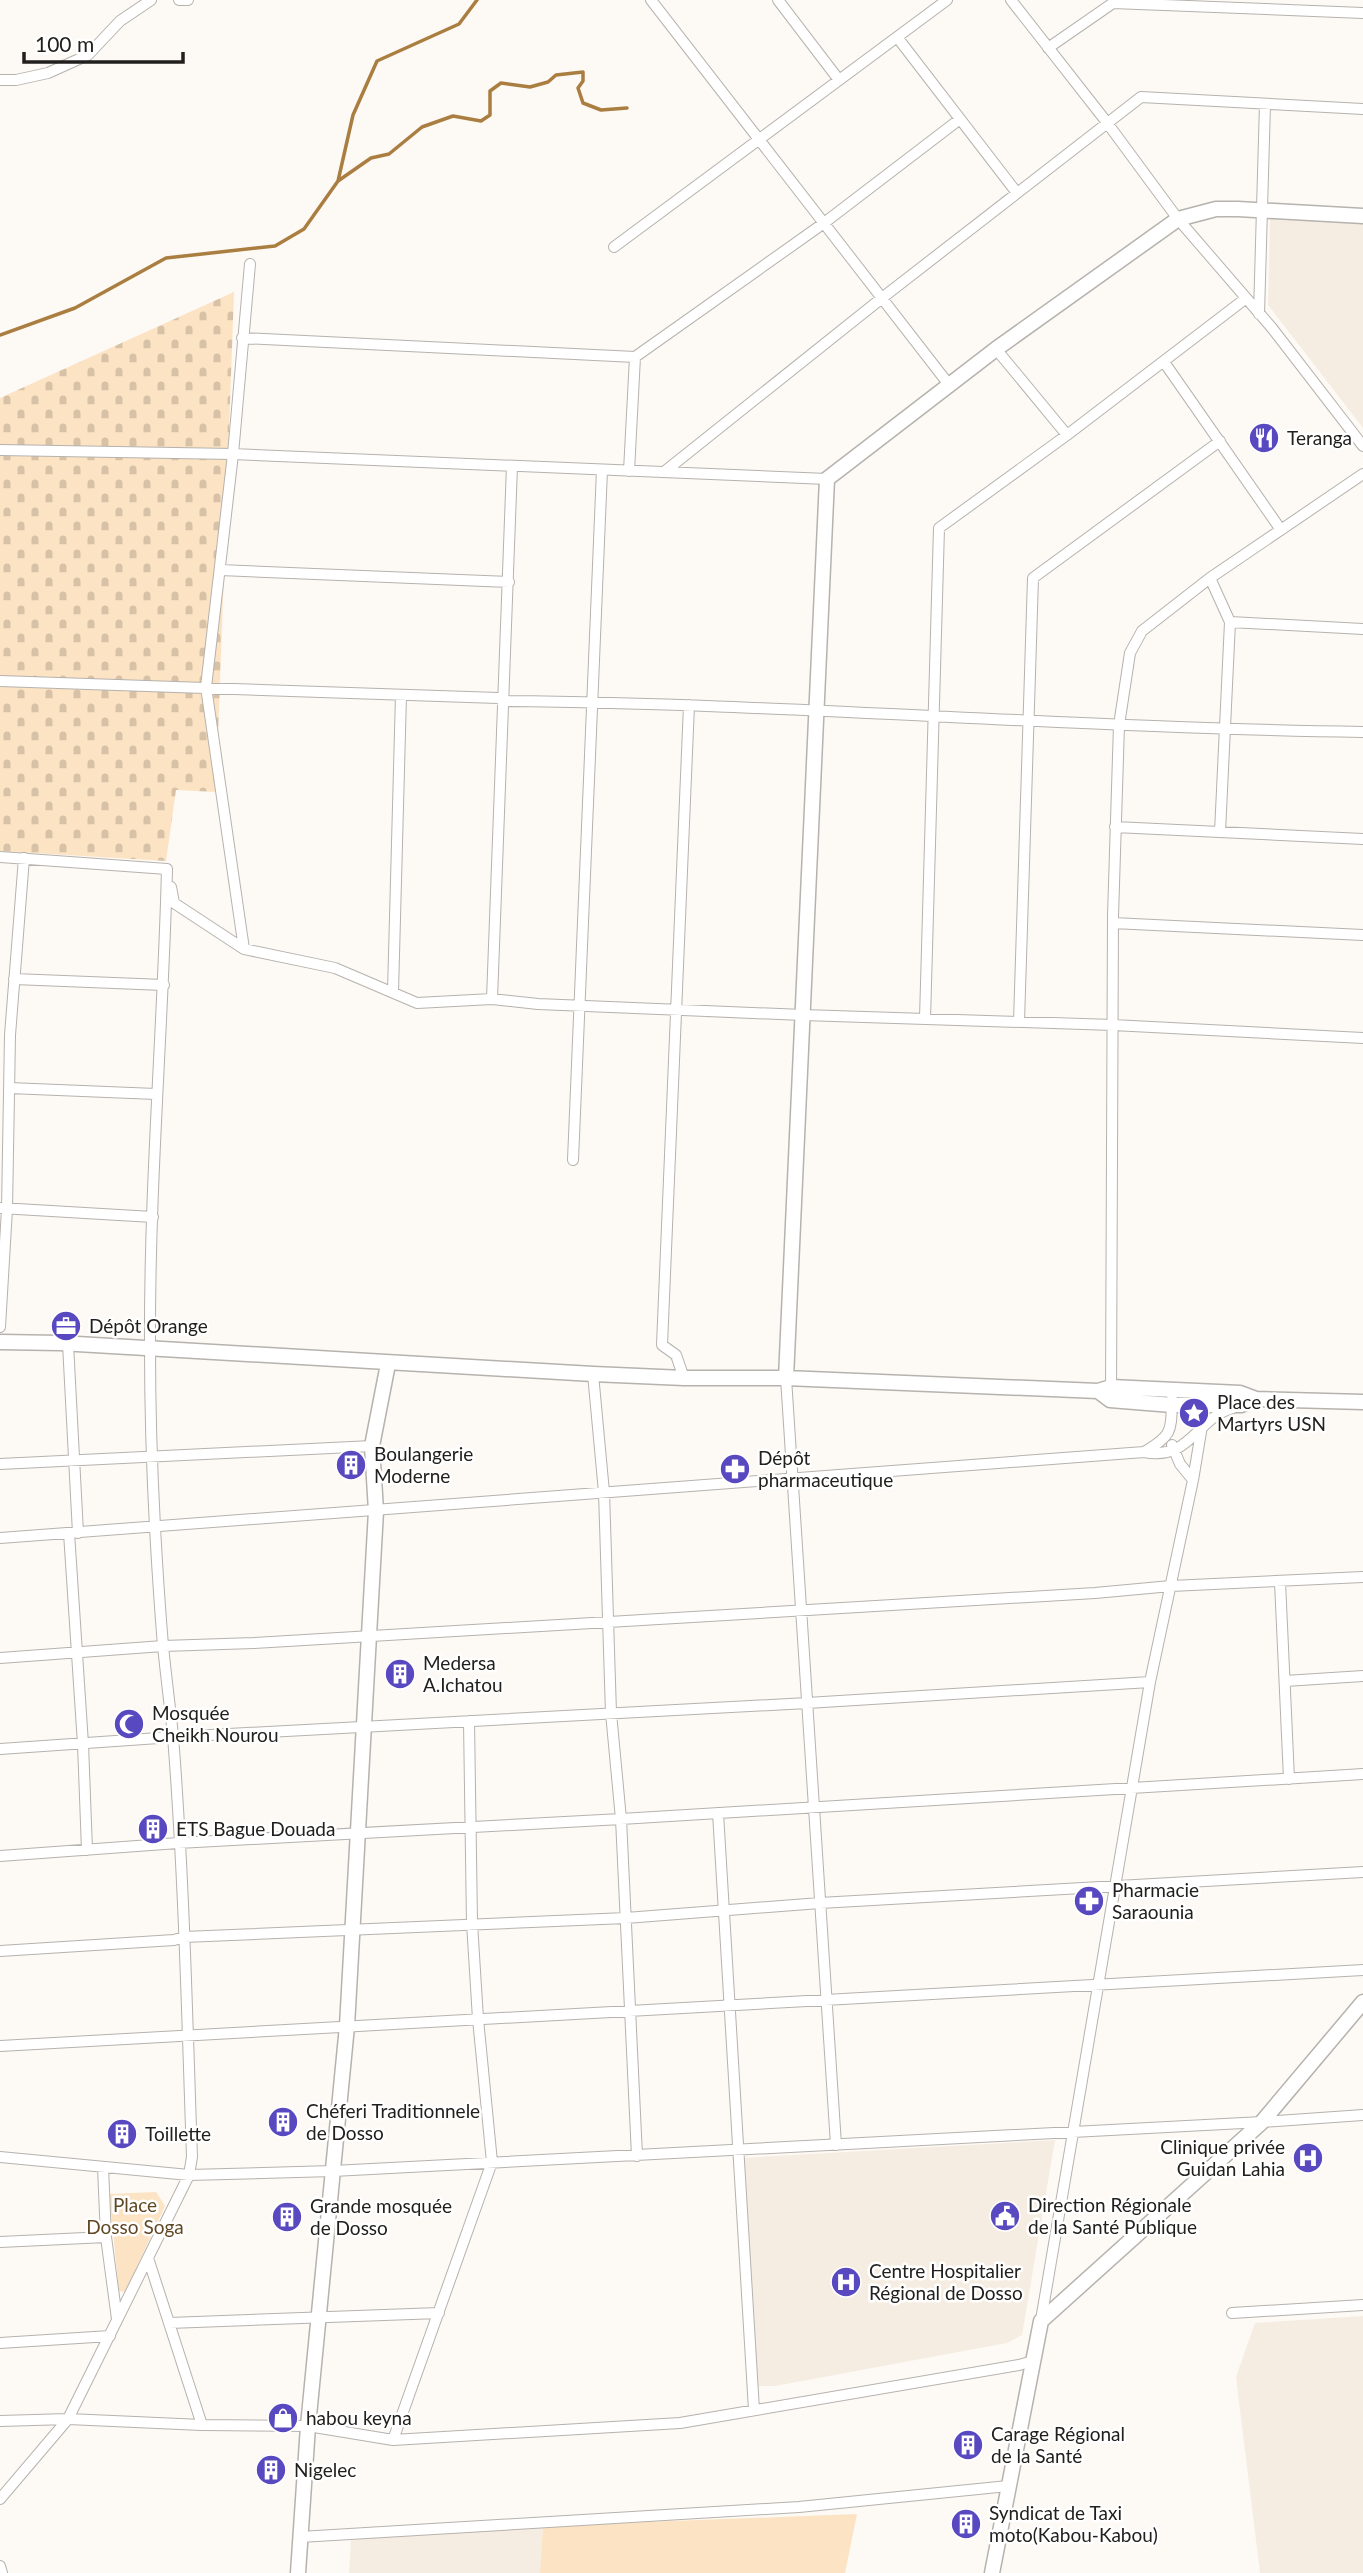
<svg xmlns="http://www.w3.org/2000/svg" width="1363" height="2573" viewBox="0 0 1363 2573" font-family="Lato,sans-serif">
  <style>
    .built { fill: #f6ede2 }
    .cemetery { fill: url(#cemetery-stones) }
    .green { fill: #fce3c3 }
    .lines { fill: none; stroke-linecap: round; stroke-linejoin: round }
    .stream { stroke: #aa7e41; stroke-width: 3.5 }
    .street-casing { stroke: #b6b2ae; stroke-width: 12 }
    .secondary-casing { stroke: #b6b2ae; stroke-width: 17 }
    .street { stroke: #fff; stroke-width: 10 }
    .secondary { stroke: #fff; stroke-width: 14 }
    .labels { text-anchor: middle; stroke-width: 5; stroke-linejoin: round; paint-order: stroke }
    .poi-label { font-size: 19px; fill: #21201e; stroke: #fff; text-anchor: start }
    .park-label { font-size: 19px; fill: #614824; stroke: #fff }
  </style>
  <defs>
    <pattern id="cemetery-stones" width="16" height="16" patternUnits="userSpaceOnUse" patternTransform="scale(1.75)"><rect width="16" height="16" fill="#fce3c3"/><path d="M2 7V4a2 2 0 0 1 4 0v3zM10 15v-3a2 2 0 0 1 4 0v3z" fill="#d8c2a7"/></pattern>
  </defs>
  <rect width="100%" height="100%" fill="#fdf9f4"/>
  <path class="built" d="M 1270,219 L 1363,223 L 1363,428 L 1268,305 Z
    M 1055,2140 L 1022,2335 L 1007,2343 L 775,2386 L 756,2386 L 742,2158 Z
    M 1363,2316 L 1363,2573 L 1260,2573 L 1236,2377 L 1255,2323 Z
    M 543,2526 L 540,2573 L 349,2573 L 351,2538 Z"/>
  <path class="cemetery" d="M 234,292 L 216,792 L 176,790 L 166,861 L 0,851 L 0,398 Z"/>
  <path class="green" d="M 156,2192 L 165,2206 L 125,2292 L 119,2291 L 109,2194 Z
    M 857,2514 L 845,2573 L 540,2573 L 543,2526 Z"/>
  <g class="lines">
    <path class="stream" d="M 338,181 L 371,158 L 389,154 L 422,127 L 453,116 L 481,121 L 490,115 L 490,91 L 501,83 L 530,87 L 548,82 L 556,75 L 583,72 L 583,81 L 578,88 L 583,103 L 601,110 L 627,108
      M 0,335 L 75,308 L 166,258 L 275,246 L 304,229 L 338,181 L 353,115 L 377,61 L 459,24 L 477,0"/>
    <g class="street-casing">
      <path id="street" d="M 179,0 L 188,0
        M 651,0 L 950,386
        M 778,0 L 839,80
        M 1011,0 L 1105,120 L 1178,219 L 1272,328 L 1363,446
        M 897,37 L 1017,193
        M 1048,48 L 1113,3 L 1363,13
        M 0,80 L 16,80 L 48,73 L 88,55 L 120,21 L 151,0
        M 614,247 L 947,0
        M 1259,314 L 1265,104
        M 242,338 L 635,357 L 824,223 L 960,119
        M 996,349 L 1067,435
        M 1164,362 L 1281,530
        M 0,450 L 233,454 L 827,479
        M 629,471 L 635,357
        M 664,472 L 882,298 L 1141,97 L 1363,109
        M 220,570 L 509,582
        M 1210,578 L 1230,622 L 1363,629
        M 0,681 L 498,698 L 504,701 C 791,704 1077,728 1363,732
        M 1115,827 L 1363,839
        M 1220,832 L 1230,622
        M 0,857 L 167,869
        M 171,887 L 174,903 L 244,949 L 335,968 L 417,1003 L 492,999 L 538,1004 L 803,1015 L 1113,1025 L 1363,1038
        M 1113,923 L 1363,935
        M 244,949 L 206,687 L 233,454 L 250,264
        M 14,979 L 164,985
        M 393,992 L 401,695
        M 492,999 L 512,466
        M 925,1019 L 939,528 L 1067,435 L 1245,299
        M 1019,1022 L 1033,578 L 1220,441
        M 9,1088 L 156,1094
        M 573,1160 L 602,470
        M 0,1208 L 153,1217
        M 0,1327 L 7,1209 L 10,1035 L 24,858
        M 68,1344 L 78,1533
        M 593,1374 L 604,1492 L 611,1713 L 621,1819 L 637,2156
        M 684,1378 L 676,1355 L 662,1345 L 689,705
        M 786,1378 L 836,2145
        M 1111,1393 L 1113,916 L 1119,725 L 1130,653 L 1142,631 L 1210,578 L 1363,474
        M 1172,1445 L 1180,1464 L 1193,1480
        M 1144,1452 C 1173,1435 1171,1431 1172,1399
        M 0,1464 L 372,1446
        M 69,1533 L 83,1744 L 87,1850
        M 0,1538 L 1144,1452 C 1191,1461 1196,1418 1233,1408
        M 1280,1582 L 1289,1779
        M 0,1658 L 163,1646 L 254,1643 L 1095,1593 L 1171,1586 L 1363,1577
        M 1285,1681 L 1363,1676
        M 0,1749 L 173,1737 L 807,1703 L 1150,1682
        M 718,1813 L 754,2410
        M 0,1856 L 178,1843 L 621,1819 L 1363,1774
        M 0,1951 L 174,1940 L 184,1937 L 626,1918 L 820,1903 L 1363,1872
        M 0,2046 L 1363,1970
        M 0,2157 L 189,2175 L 333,2171 L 1262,2122 L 1363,2115
        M 103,2167 L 106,2237 L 117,2319
        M 0,2242 L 106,2237
        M 148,2258 L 202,2425
        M 1232,2313 L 1363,2305
        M 1041,2320 L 1150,1682 L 1193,1480 L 1206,1402
        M 169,2323 L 439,2313
        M 0,2343 L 110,2336
        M 0,2421 L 68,2419 L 202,2425 L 308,2426 L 393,2440 L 680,2423 L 1019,2365 L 1033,2361
        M 393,2440 L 492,2162 L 478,2019 L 472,1923 L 469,1721
        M 0,2499 L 68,2419 L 189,2175 L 192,2157 C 187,2016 184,1876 173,1736 C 170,1706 166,1676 163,1646 C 155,1547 150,1447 150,1348 C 149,1188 163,1029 167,869
        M 300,2537 L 799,2507 L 1008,2486
        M 0,2566 L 2,2573"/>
    </g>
    <g class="secondary-casing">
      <path id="secondary" d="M 0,1342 L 60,1343 L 593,1374 L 684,1378 L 786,1378 L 1098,1391 L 1111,1387 L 1240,1393 L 1256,1399 L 1363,1402
        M 786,1378 L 827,479 L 996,349 L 1178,219 L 1216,209 L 1238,209 L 1363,216
        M 1098,1391 L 1110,1400 L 1172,1405 L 1241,1405 L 1256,1399
        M 298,2573 L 308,2426 L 347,2026 L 376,1511 L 372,1446 L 388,1364
        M 992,2573 L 1041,2321 L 1262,2122 L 1363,2002"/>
    </g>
    <use href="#street" class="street"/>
    <use href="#secondary" class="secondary"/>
  </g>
  <defs>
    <g id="restaurant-disc" transform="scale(1.575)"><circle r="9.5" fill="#5849c1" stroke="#fff"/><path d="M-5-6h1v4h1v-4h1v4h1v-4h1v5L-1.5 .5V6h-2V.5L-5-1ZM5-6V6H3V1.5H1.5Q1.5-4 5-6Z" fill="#fff"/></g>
    <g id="office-disc" transform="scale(1.575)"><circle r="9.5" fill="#5849c1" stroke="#fff"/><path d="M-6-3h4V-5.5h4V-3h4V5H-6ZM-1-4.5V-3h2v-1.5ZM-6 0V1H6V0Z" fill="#fff"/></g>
    <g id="sight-disc" transform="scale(1.575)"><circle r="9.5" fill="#5849c1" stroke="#fff"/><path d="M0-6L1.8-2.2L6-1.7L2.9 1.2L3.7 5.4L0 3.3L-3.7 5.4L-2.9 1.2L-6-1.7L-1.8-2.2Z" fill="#fff"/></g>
    <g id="building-disc" transform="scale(1.575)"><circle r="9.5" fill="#5849c1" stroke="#fff"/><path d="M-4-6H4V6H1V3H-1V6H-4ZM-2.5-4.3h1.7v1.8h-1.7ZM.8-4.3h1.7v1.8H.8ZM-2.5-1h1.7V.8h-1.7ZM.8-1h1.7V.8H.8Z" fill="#fff"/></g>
    <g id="pharmacy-disc" transform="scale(1.575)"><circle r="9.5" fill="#5849c1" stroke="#fff"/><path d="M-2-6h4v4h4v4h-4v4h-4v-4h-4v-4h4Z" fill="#fff"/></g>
    <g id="mosque-disc" transform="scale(1.575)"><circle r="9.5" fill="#5849c1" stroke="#fff"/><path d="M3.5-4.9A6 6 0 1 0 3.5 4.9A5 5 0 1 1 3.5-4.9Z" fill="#fff"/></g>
    <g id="hospital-disc" transform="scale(1.575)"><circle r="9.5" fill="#5849c1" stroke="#fff"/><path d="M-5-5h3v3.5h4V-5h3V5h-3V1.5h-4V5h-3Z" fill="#fff"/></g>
    <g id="civic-disc" transform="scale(1.575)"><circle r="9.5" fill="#5849c1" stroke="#fff"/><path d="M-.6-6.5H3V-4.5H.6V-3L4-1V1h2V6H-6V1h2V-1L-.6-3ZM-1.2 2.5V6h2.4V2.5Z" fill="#fff"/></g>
    <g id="shop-disc" transform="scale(1.575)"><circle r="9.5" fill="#5849c1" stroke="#fff"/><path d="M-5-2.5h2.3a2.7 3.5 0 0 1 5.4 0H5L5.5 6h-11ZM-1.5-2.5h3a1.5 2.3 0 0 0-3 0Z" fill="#fff"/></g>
  </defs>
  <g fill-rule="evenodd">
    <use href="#restaurant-disc" x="1264" y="438"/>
    <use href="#office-disc" x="66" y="1326"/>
    <use href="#sight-disc" x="1194" y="1413"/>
    <use href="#building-disc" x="351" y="1465"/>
    <use href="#pharmacy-disc" x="735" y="1469"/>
    <use href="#building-disc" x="400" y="1674"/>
    <use href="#mosque-disc" x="129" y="1724"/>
    <use href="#building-disc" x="153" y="1829"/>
    <use href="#pharmacy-disc" x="1089" y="1901"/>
    <use href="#building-disc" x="283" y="2122"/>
    <use href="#building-disc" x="122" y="2134"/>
    <use href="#hospital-disc" x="1308" y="2158"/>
    <use href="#civic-disc" x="1005" y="2216"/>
    <use href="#building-disc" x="287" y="2217"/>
    <use href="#hospital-disc" x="846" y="2282"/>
    <use href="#shop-disc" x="283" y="2418"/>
    <use href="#building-disc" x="968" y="2445"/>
    <use href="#building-disc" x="271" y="2470"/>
    <use href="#building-disc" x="966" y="2524"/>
  </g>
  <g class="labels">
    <g class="poi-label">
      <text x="1287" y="445">Teranga</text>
      <text x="89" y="1333">Dépôt Orange</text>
      <text x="1217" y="1409">Place des<tspan x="1217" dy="22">Martyrs USN</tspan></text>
      <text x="374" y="1461">Boulangerie<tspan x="374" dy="22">Moderne</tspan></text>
      <text x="758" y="1465">Dépôt<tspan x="758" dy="22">pharmaceutique</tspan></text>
      <text x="423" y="1670">Medersa<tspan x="423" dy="22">A.Ichatou</tspan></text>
      <text x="152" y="1720">Mosquée<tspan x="152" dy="22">Cheikh Nourou</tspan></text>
      <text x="176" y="1836">ETS Bague Douada</text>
      <text x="1112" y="1897">Pharmacie<tspan x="1112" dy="22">Saraounia</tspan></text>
      <text x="306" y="2118">Chéferi Traditionnele<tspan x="306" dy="22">de Dosso</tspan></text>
      <text x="145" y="2141">Toillette</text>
      <text x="1285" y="2154" text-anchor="end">Clinique privée<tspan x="1285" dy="22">Guidan Lahia</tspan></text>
      <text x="1028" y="2212">Direction Régionale<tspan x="1028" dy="22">de la Santé Publique</tspan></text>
      <text x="310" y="2213">Grande mosquée<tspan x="310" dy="22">de Dosso</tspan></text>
      <text x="869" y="2278">Centre Hospitalier<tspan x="869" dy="22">Régional de Dosso</tspan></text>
      <text x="306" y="2425">habou keyna</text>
      <text x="991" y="2441">Carage Régional<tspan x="991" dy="22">de la Santé</tspan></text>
      <text x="294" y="2477">Nigelec</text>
      <text x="989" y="2520">Syndicat de Taxi<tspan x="989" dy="22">moto(Kabou-Kabou)</tspan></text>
    </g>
    <g class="park-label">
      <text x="135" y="2212">Place<tspan x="135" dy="22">Dosso Soga</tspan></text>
    </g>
  </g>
  <path d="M24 52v10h159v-10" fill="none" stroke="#21201e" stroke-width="3.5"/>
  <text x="35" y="52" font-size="21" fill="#21201e" stroke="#ffffff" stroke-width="5" paint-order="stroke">100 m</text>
</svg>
